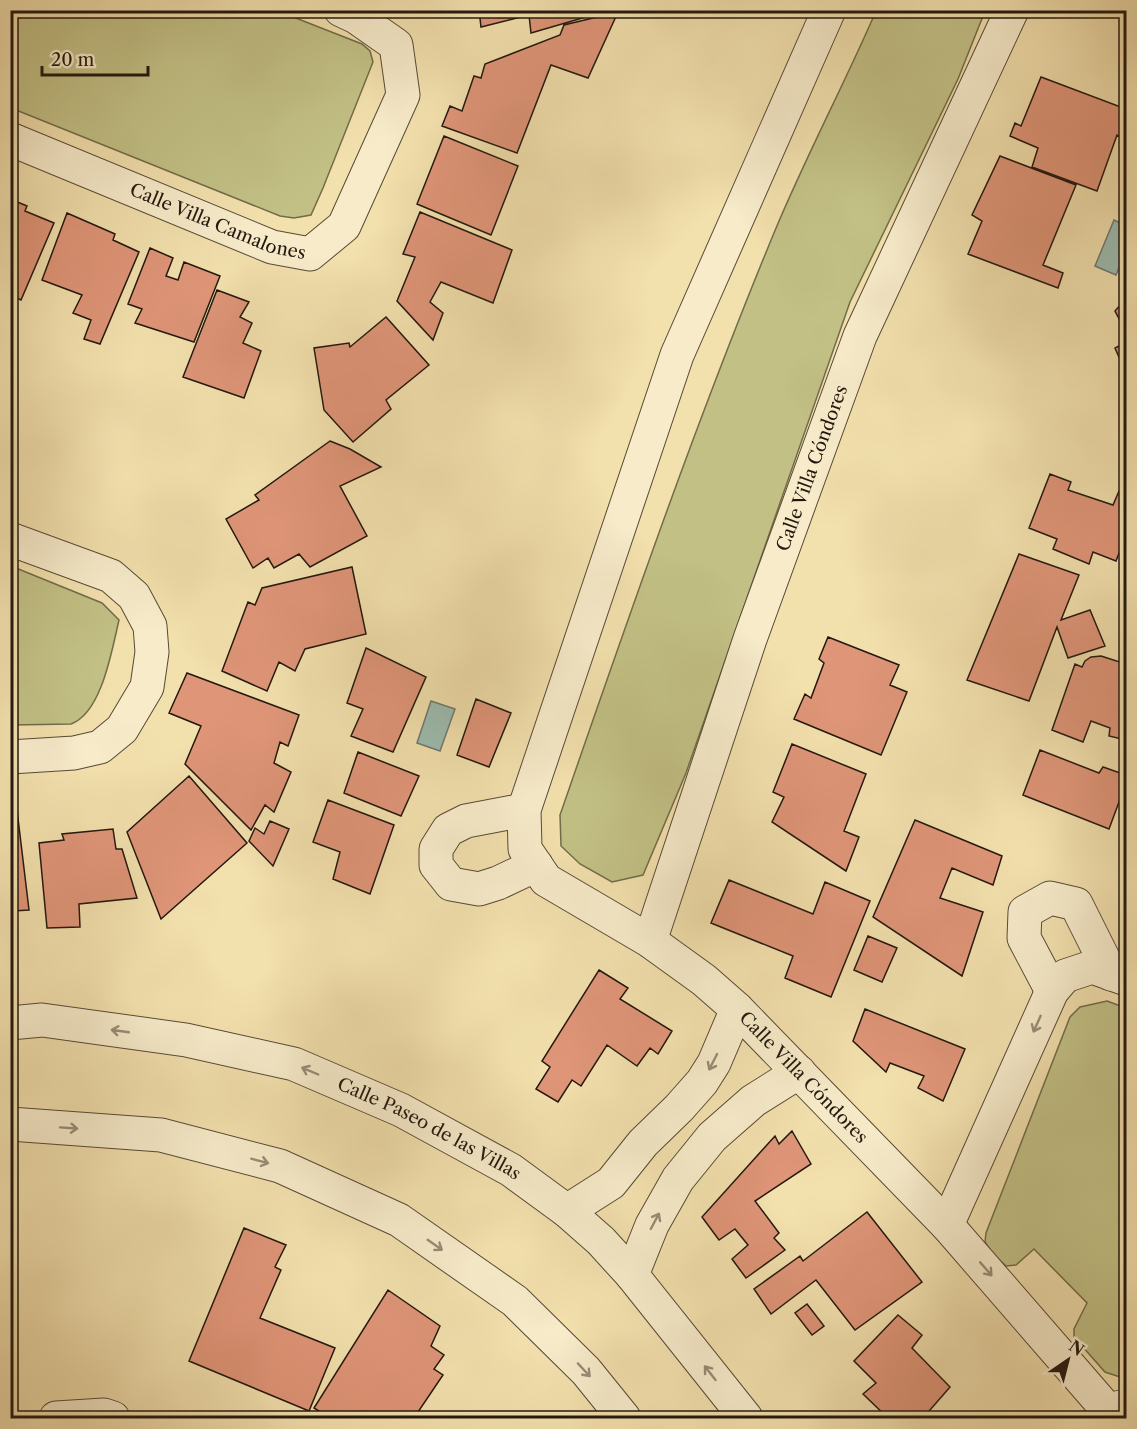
<svg xmlns="http://www.w3.org/2000/svg" width="1137" height="1429" viewBox="0 0 1137 1429" font-family="'Libre Caslon Text',serif">
  <style>
    .green { fill: #c2c085; stroke: #726c4a; stroke-width: 1.5 }
    .water { fill: #9cbcb0; stroke: #6c7a70; stroke-width: 1.5 }
    .building { fill: #df9578; stroke: #23180f; stroke-width: 1.5 }
    .lines { fill: none; stroke-linecap: round; stroke-linejoin: round }
    .minor-casing { stroke: #574a36; stroke-width: 35 }
    .minor { stroke: #f7ebca; stroke-width: 33 }
    .oneway { stroke: #988c76 }
    .labels { text-anchor: middle; stroke-width: 6; stroke-linejoin: round; paint-order: stroke }
    .street-label { font-size: 18px; fill: #23180f; stroke: #f7ebca }
  </style>
  <rect width="100%" height="100%" fill="#f2e0ad"/>
  <filter id="stains"><feTurbulence type="fractalNoise" baseFrequency=".00333" numOctaves="4"/><feColorMatrix values="0 0 0 0 .2 0 0 0 0 .09 0 0 0 0 .02 0 0 0 .5 -.17"/></filter>
  <radialGradient id="worn" r=".72"><stop offset=".6" stop-color="#630" stop-opacity="0"/><stop offset="1" stop-color="#630" stop-opacity=".3"/></radialGradient>
  <path class="green" d="M 10,11 L 278,11 L 362,44 L 370,51 L 373,62 L 323,188 L 311,215 L 294,218 L 280,216 L 11,108 Z
    M 876,11 L 985,11 L 958,79 L 850,302 L 686,773 L 643,875 L 612,882 L 580,864 L 561,846 L 560,815 C 628,619 695,424 774,233 C 805,158 844,85 876,11 Z
    M 11,566 L 102,603 L 119,620 C 112,649 102,713 71,724 L 11,725 Z
    M 1107,1001 L 1126,1008 L 1126,1377 L 1120,1377 L 1105,1372 L 1074,1337 L 1074,1329 L 1087,1303 L 1034,1249 L 1016,1265 L 1006,1266 L 993,1254 L 985,1242 L 986,1233 L 1070,1017 L 1080,1007 Z"/>
  <path class="water" d="M 1114,220 L 1126,226 L 1126,250 L 1116,275 L 1095,266 Z
    M 431,701 L 455,709 L 440,751 L 417,743 Z"/>
  <path class="building" d="M 479,10 L 610,10 L 531,33 L 529,15 L 481,27 Z
    M 618,12 L 588,78 L 551,65 L 517,153 L 442,126 L 450,106 L 462,111 L 474,76 L 481,78 L 485,64 L 560,35 L 564,25 Z
    M 1041,77 L 1126,109 L 1126,140 L 1117,135 L 1097,191 L 1032,167 L 1038,148 L 1010,136 L 1015,123 L 1021,126 Z
    M 444,136 L 518,166 L 491,235 L 417,204 Z
    M 1000,156 L 1076,185 L 1043,265 L 1063,273 L 1058,288 L 968,254 L 982,221 L 972,215 Z
    M 10,199 L 27,206 L 25,211 L 54,223 L 21,300 L 10,295 Z
    M 420,212 L 512,250 L 493,303 L 441,282 L 430,302 L 443,313 L 433,340 L 397,301 L 415,257 L 403,254 Z
    M 67,213 L 115,234 L 113,240 L 139,252 L 100,344 L 84,339 L 91,320 L 73,313 L 82,295 L 42,280 Z
    M 150,248 L 173,258 L 166,276 L 178,280 L 184,262 L 220,276 L 194,342 L 135,323 L 142,309 L 128,304 Z
    M 217,290 L 249,302 L 240,317 L 252,323 L 243,343 L 261,351 L 244,398 L 183,377 Z
    M 1122,303 L 1126,305 L 1126,332 L 1115,311 Z
    M 386,317 L 429,365 L 386,400 L 391,409 L 353,442 L 324,410 L 314,348 L 349,343 L 350,347 Z
    M 1126,342 L 1126,373 L 1115,348 Z
    M 330,441 L 350,449 L 381,467 L 340,486 L 367,536 L 310,567 L 299,554 L 274,568 L 268,558 L 253,568 L 226,519 L 259,500 L 255,495 Z
    M 1050,474 L 1071,482 L 1068,490 L 1113,505 L 1119,491 L 1126,495 L 1126,535 L 1116,561 L 1093,552 L 1089,564 L 1053,549 L 1057,539 L 1029,528 Z
    M 1019,554 L 1079,575 L 1061,620 L 1090,610 L 1105,646 L 1068,658 L 1057,627 L 1029,701 L 967,680 Z
    M 352,567 L 366,634 L 305,649 L 295,671 L 279,662 L 267,691 L 222,671 L 248,602 L 255,605 L 262,588 Z
    M 828,637 L 899,665 L 890,685 L 907,692 L 881,755 L 794,719 L 805,694 L 811,698 L 824,663 L 819,659 Z
    M 366,648 L 426,677 L 393,752 L 351,736 L 363,709 L 347,703 Z
    M 1101,656 L 1126,664 L 1126,740 L 1109,736 L 1110,728 L 1091,721 L 1083,742 L 1052,730 L 1075,664 L 1082,667 L 1085,661 L 1091,657 Z
    M 187,673 L 299,715 L 288,746 L 280,742 L 274,763 L 291,772 L 274,812 L 265,805 L 251,830 L 185,764 L 201,726 L 169,713 Z
    M 476,699 L 511,713 L 489,767 L 457,755 Z
    M 792,744 L 866,774 L 844,831 L 859,837 L 846,871 L 772,822 L 784,797 L 773,792 Z
    M 1040,750 L 1099,773 L 1103,767 L 1126,775 L 1126,783 L 1109,829 L 1023,795 Z
    M 358,752 L 419,776 L 401,816 L 344,793 Z
    M 189,776 L 247,843 L 161,919 L 127,832 Z
    M 328,800 L 394,825 L 370,894 L 333,879 L 340,852 L 313,842 Z
    M 17,810 L 29,910 L 13,911 L 13,904 L 10,904 L 10,811 Z
    M 915,820 L 1002,856 L 993,885 L 952,868 L 940,898 L 983,912 L 962,976 L 873,917 Z
    M 270,821 L 289,829 L 273,866 L 249,841 L 255,828 L 264,834 Z
    M 113,829 L 116,849 L 122,849 L 137,898 L 79,904 L 80,927 L 47,928 L 39,843 L 64,840 L 62,834 Z
    M 729,880 L 813,914 L 825,882 L 870,901 L 831,997 L 785,978 L 793,956 L 711,923 Z
    M 868,936 L 897,948 L 882,982 L 854,970 Z
    M 599,970 L 628,988 L 620,999 L 672,1031 L 658,1054 L 650,1048 L 637,1066 L 607,1045 L 581,1086 L 572,1080 L 558,1102 L 536,1089 L 550,1067 L 542,1061 Z
    M 865,1009 L 965,1049 L 943,1101 L 918,1088 L 924,1076 L 890,1063 L 886,1072 L 853,1041 Z
    M 792,1131 L 811,1164 L 755,1201 L 779,1233 L 774,1238 L 785,1250 L 746,1278 L 732,1259 L 748,1245 L 735,1229 L 719,1240 L 702,1217 L 775,1136 L 779,1144 Z
    M 867,1212 L 922,1282 L 855,1330 L 816,1280 L 771,1314 L 754,1289 L 800,1256 L 803,1261 Z
    M 244,1228 L 286,1245 L 275,1267 L 281,1270 L 260,1318 L 335,1348 L 309,1411 L 189,1361 Z
    M 388,1290 L 440,1326 L 431,1346 L 444,1355 L 434,1369 L 443,1375 L 414,1418 L 330,1418 L 314,1408 Z
    M 807,1304 L 824,1326 L 812,1335 L 795,1313 Z
    M 898,1315 L 922,1335 L 912,1348 L 950,1387 L 923,1418 L 888,1418 L 863,1394 L 876,1383 L 854,1361 Z"/>
  <g class="lines">
    <g class="minor-casing">
      <g id="minor">
        <path id="s1" d="M 829,10 L 677,355 L 524,810 L 525,849 L 546,880 L 650,941 L 704,980 L 737,1009 L 947,1225 L 1105,1407 L 1112,1409 L 1126,1406"/>
        <path id="s2" d="M 10,139 L 272,247 L 310,254 L 344,226 L 403,95 L 396,45 L 356,17 L 341,10"/>
        <path d="M 10,539 L 111,576 L 134,596 L 150,626 L 152,652 L 147,687 L 122,729 L 100,747 L 74,753 L 10,757"/>
        <path d="M 524,810 L 466,821 L 448,830 L 436,849 L 436,865 L 451,884 L 479,889 L 498,883 L 536,865"/>
        <path id="s3" d="M 650,941 L 750,639 L 860,336 L 1012,10"/>
        <path d="M 1052,991 L 1024,938 L 1025,912 L 1050,898 L 1076,904 L 1111,974"/>
        <path id="s4" d="M 10,1023 L 42,1020 L 186,1040 L 294,1064 L 401,1110 L 511,1170 L 567,1211 L 601,1241 L 632,1275 L 746,1418"/>
        <path d="M 10,1124 L 161,1135 L 280,1166 L 399,1220 L 515,1301 L 586,1371 L 624,1418"/>
        <path d="M 567,1211 L 611,1183 L 643,1143 L 679,1108 L 702,1082 L 714,1063 L 737,1009"/>
        <path d="M 947,1225 L 1052,991 L 1065,976 L 1092,967 L 1126,979"/>
        <path d="M 632,1275 L 652,1225 L 678,1179 L 712,1137 L 753,1101 L 799,1072"/>
        <path d="M 56,1418 L 104,1415 L 113,1418"/>
      </g>
    </g>
    <use href="#minor" class="minor"/>
  </g>
  <defs><path id="oneway-shaft" d="M-6 0H5M1.5-3L5.5 0L1.5 3" fill="none" stroke-width="1.6" stroke-linecap="round" stroke-linejoin="round" transform="scale(1.5)"/></defs>
  <g class="oneway">
    <use href="#oneway-shaft" transform="translate(1037 1024) rotate(114)"/>
    <use href="#oneway-shaft" transform="translate(120 1031) rotate(-172)"/>
    <use href="#oneway-shaft" transform="translate(713 1062) rotate(117)"/>
    <use href="#oneway-shaft" transform="translate(310 1071) rotate(-157)"/>
    <use href="#oneway-shaft" transform="translate(69 1128) rotate(4)"/>
    <use href="#oneway-shaft" transform="translate(260 1161) rotate(15)"/>
    <use href="#oneway-shaft" transform="translate(655 1221) rotate(-62)"/>
    <use href="#oneway-shaft" transform="translate(435 1245) rotate(35)"/>
    <use href="#oneway-shaft" transform="translate(986 1269) rotate(49)"/>
    <use href="#oneway-shaft" transform="translate(584 1370) rotate(47)"/>
    <use href="#oneway-shaft" transform="translate(710 1373) rotate(-128)"/>
  </g>
  <g class="labels">
    <g class="street-label">
      <text dy="6" stroke="none"><textPath href="#s2" startOffset="224">Calle Villa Camalones</textPath></text>
      <text dy="6" stroke="none"><textPath href="#s3" startOffset="500">Calle Villa Cóndores</textPath></text>
      <text dy="6" stroke="none"><textPath href="#s1" startOffset="1260">Calle Villa Cóndores</textPath></text>
      <text dy="6" stroke="none"><textPath href="#s4" startOffset="438">Calle Paseo de las Villas</textPath></text>
    </g>
  </g>
  <rect width="1137" height="1429" fill="none" stroke="#f2e0ad" stroke-width="36"/>
  <rect x="12" y="12" width="1113" height="1405" fill="none" stroke="#23180f" stroke-width="3"/>
  <rect x="18" y="18" width="1101" height="1393" fill="none" stroke="#23180f" stroke-width="1.5"/>
  <g transform="translate(1068 1360) rotate(35)" stroke="#f7ebca" stroke-width="4.5" paint-order="stroke">
  <path d="M0-4.5L10 22L0 15L-10 22Z" fill="#23180f"/>
  <text y="-9" font-size="16" font-weight="bold" text-anchor="middle" fill="#23180f">N</text>
  </g>
  <path d="M42 66v9h106v-9" fill="none" stroke="#23180f" stroke-width="3"/>
  <text x="51" y="66" font-size="18" fill="#23180f" stroke="#f7ebca" stroke-width="4.5" paint-order="stroke">20 m</text>
  <rect width="100%" height="100%" filter="url(#stains)"/>
  <rect width="100%" height="100%" fill="url(#worn)"/>
</svg>
